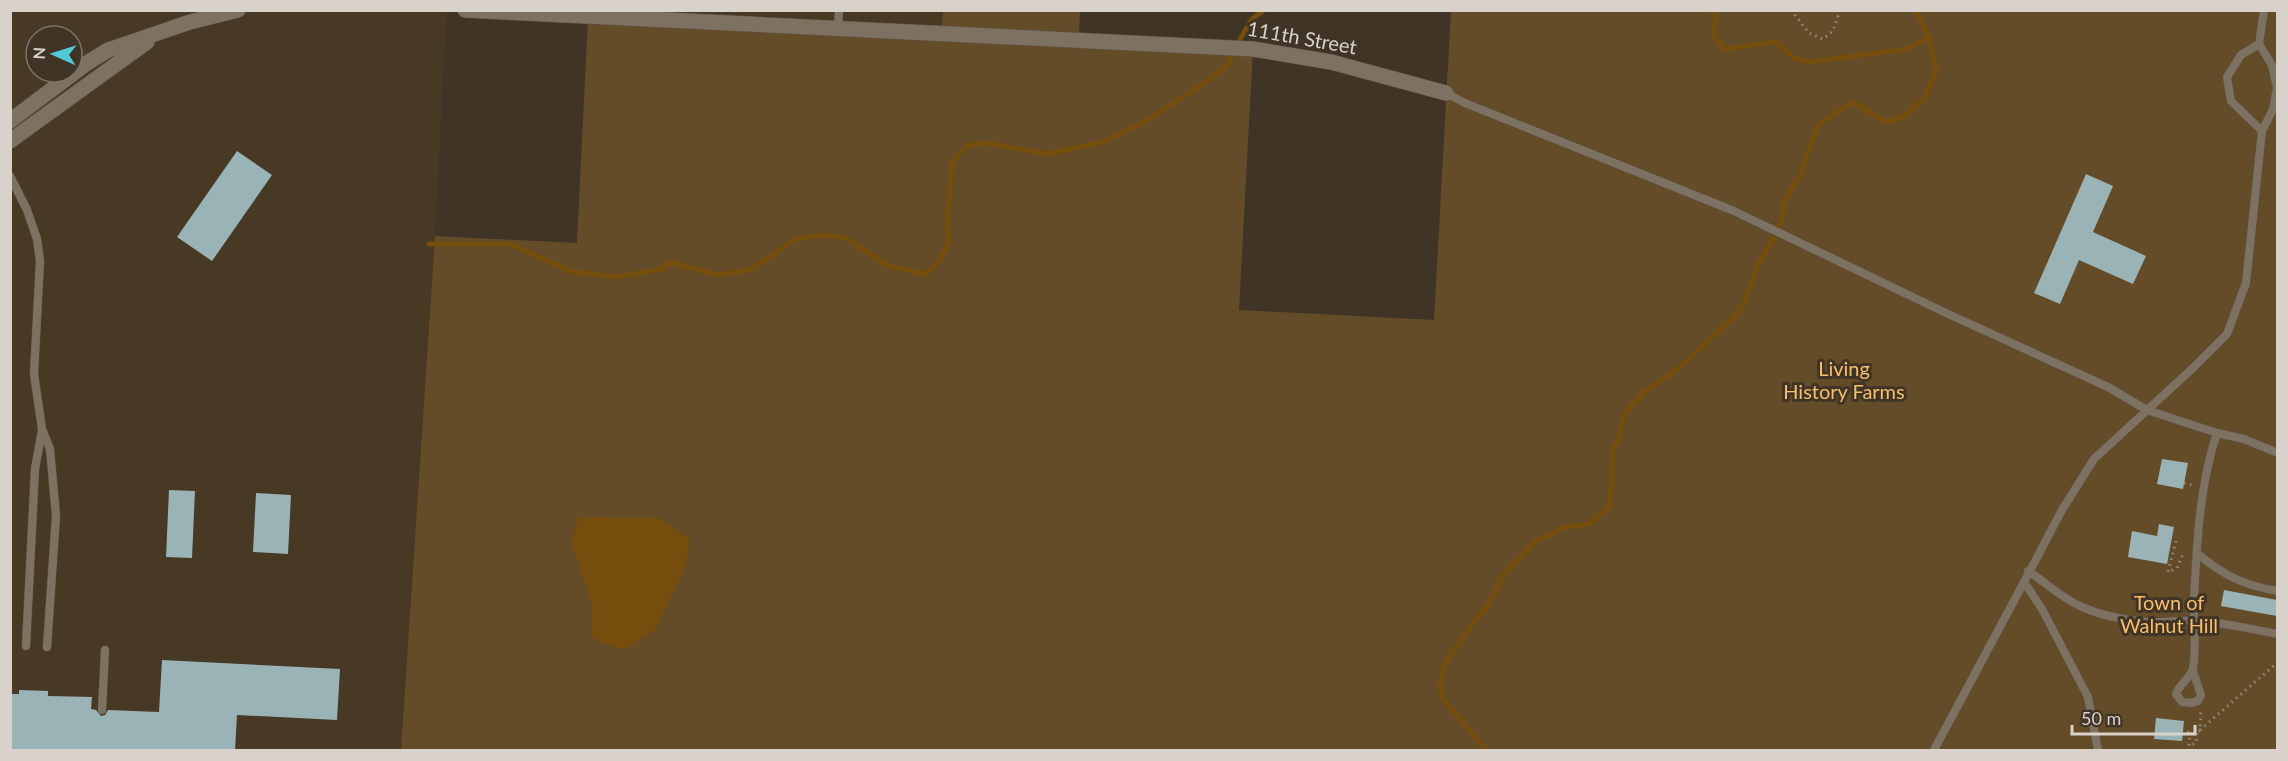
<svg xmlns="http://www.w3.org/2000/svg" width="2288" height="761" viewBox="0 0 2288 761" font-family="Lato,sans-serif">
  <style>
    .built { fill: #483925; fill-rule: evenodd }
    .green { fill: #654c29 }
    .water { fill: #754e0d }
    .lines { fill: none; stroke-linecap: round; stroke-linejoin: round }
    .stream { stroke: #754e0d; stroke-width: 5 }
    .building { fill: #9ab3b6 }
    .lane-casing { stroke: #5c5347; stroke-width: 9 }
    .street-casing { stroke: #5c5347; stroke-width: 16 }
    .path { stroke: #938b80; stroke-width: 3; stroke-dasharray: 1.5 4.5; stroke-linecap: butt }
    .lane { stroke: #7d7162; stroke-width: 8 }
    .street { stroke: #7d7162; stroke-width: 15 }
    .labels { text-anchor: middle; stroke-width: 6; stroke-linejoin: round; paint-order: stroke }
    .street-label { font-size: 20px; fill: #d9d2ca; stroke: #3f3426 }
    .park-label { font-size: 20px; fill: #f9be6b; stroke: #3f3426 }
  </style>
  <rect width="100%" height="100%" fill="#3f3426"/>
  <path class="built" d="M 10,11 L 447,11 L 435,236 L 401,750 L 11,750 ZM 36,36 L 72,36 L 72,72 L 36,72 Z
    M 465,11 L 943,11 L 941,33 Z"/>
  <path class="green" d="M 1080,10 L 1079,40 L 1253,49 L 1239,310 L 1434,320 L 1451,11 L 2277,11 L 2277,750 L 401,750 L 435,236 L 577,243 L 588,17 L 941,33 L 943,11 Z"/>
  <path class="water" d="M 579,517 L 660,518 L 690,539 L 686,565 L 655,630 L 624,650 L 598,641 L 591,635 L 592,604 L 571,542 Z"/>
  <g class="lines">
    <path class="stream" d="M 1712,10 L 1716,22 L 1713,35 L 1725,49 L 1776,42 L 1794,58 L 1810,62 L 1907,49 L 1929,37
      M 1239,41 L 1252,19 L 1264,10
      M 429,244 L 510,244 L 570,271 L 615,277 L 662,269 L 668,264 L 674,263 L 717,275 L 745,271 L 753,268 L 796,239 L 826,235 L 846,238 L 888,266 L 926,274 L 939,261 L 949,243 L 947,224 L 952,163 L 966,146 L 988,143 L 1046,154 L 1103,142 L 1141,124 L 1206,82 L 1227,65 L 1231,56
      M 1486,750 L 1443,699 L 1440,687 L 1445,663 L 1477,618 L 1487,607 L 1504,574 L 1537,540 L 1549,536 L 1561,528 L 1589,524 L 1610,506 L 1613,447 L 1618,441 L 1624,414 L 1643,393 L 1679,368 L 1734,317 L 1743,306 L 1758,265 L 1776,234 L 1783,215 L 1784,201 L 1800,175 L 1818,125 L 1853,102 L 1887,122 L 1903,117 L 1924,99 L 1936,71 L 1929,37 L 1916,10"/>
  </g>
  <path class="building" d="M 237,151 L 272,175 L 212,261 L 177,237 Z
    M 2086,174 L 2113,186 L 2093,232 L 2146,256 L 2133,284 L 2079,260 L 2060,304 L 2034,293 Z
    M 2162,459 L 2188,463 L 2183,489 L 2157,484 Z
    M 169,490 L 195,491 L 192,558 L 166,557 Z
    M 256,493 L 291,495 L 288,554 L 253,552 Z
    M 2159,524 L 2174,527 L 2167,564 L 2128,557 L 2132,531 L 2157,536 Z
    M 2224,590 L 2277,600 L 2277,616 L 2221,606 Z
    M 162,660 L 340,669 L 337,720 L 237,715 L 235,750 L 10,750 L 10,694 L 19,694 L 19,690 L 48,691 L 48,696 L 92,697 L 91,709 L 96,710 L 101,716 L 105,715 L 108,710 L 159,712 Z
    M 2156,718 L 2184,721 L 2182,741 L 2154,739 Z"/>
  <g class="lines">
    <g class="lane-casing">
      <path id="lane" d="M 838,28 L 839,10
        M 2259,44 L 2241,55 L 2227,77 L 2231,101 L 2262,131
        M 1446,93 L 1465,103 L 1734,211 L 1946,313 L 2108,387 L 2147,410 L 2217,433 L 2244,439 L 2278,453
        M 10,176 L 27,210 L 37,239 L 40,261 L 34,374 L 42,429 L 50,449 L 56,516 L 47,647
        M 2198,554 C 2223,575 2245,586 2278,591
        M 2028,571 C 2047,583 2061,598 2082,607 C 2105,617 2138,623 2163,622 C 2174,622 2185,620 2195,621 C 2223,622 2250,629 2278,634
        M 26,646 L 35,469 L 42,430
        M 2193,671 L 2201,695 L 2198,701 L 2190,703 L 2182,702 L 2176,694 C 2179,684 2192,677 2193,668 C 2197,645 2193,621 2194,598 C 2197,543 2199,487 2217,433
        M 102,710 L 105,650
        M 1934,750 L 2024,582
        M 2098,750 L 2088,697 L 2042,609 L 2024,582 L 2062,510 L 2094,459 L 2194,367 L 2227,334 L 2246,283 L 2262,131 L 2273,109 L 2277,88 L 2272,65 L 2259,44 L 2264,10"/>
    </g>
    <g class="street-casing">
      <path id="street" d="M 465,10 L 1253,49 L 1331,62 L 1446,93
        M 10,121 L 87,63 L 108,50 L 190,22 L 238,10
        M 10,141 L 147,42"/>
    </g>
    <path class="path" d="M 1791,10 L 1809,33 L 1823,39 L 1833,31 L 1840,10
      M 2184,483 L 2192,485
      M 2176,541 L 2168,572 L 2177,568 L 2183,554
      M 2200,730 L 2278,662
      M 2187,732 L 2196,733 L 2200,730 L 2201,712
      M 2190,732 L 2189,746 L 2196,743 L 2197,732"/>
    <use href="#lane" class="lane"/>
    <use href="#street" class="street"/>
  </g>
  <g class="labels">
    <g class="street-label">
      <text transform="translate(1302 38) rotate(10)" y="7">111th Street</text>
    </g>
    <g class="park-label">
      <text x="1844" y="376">Living<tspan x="1844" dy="23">History Farms</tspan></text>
      <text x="2169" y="610">Town of<tspan x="2169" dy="23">Walnut Hill</tspan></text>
    </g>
  </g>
  <rect width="2288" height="761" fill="none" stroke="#d9d2ca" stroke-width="24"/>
  <g transform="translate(54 54) rotate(273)"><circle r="28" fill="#3f3426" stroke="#7d7368" stroke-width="1.5"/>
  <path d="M0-4.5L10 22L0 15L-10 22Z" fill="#52cbd9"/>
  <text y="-9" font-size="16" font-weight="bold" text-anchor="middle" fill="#d9d2ca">N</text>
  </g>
  <path d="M2072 725v9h123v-9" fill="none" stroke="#d9d2ca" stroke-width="3"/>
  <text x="2081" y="725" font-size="18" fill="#d9d2ca" stroke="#3f3426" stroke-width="4.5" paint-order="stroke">50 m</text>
</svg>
